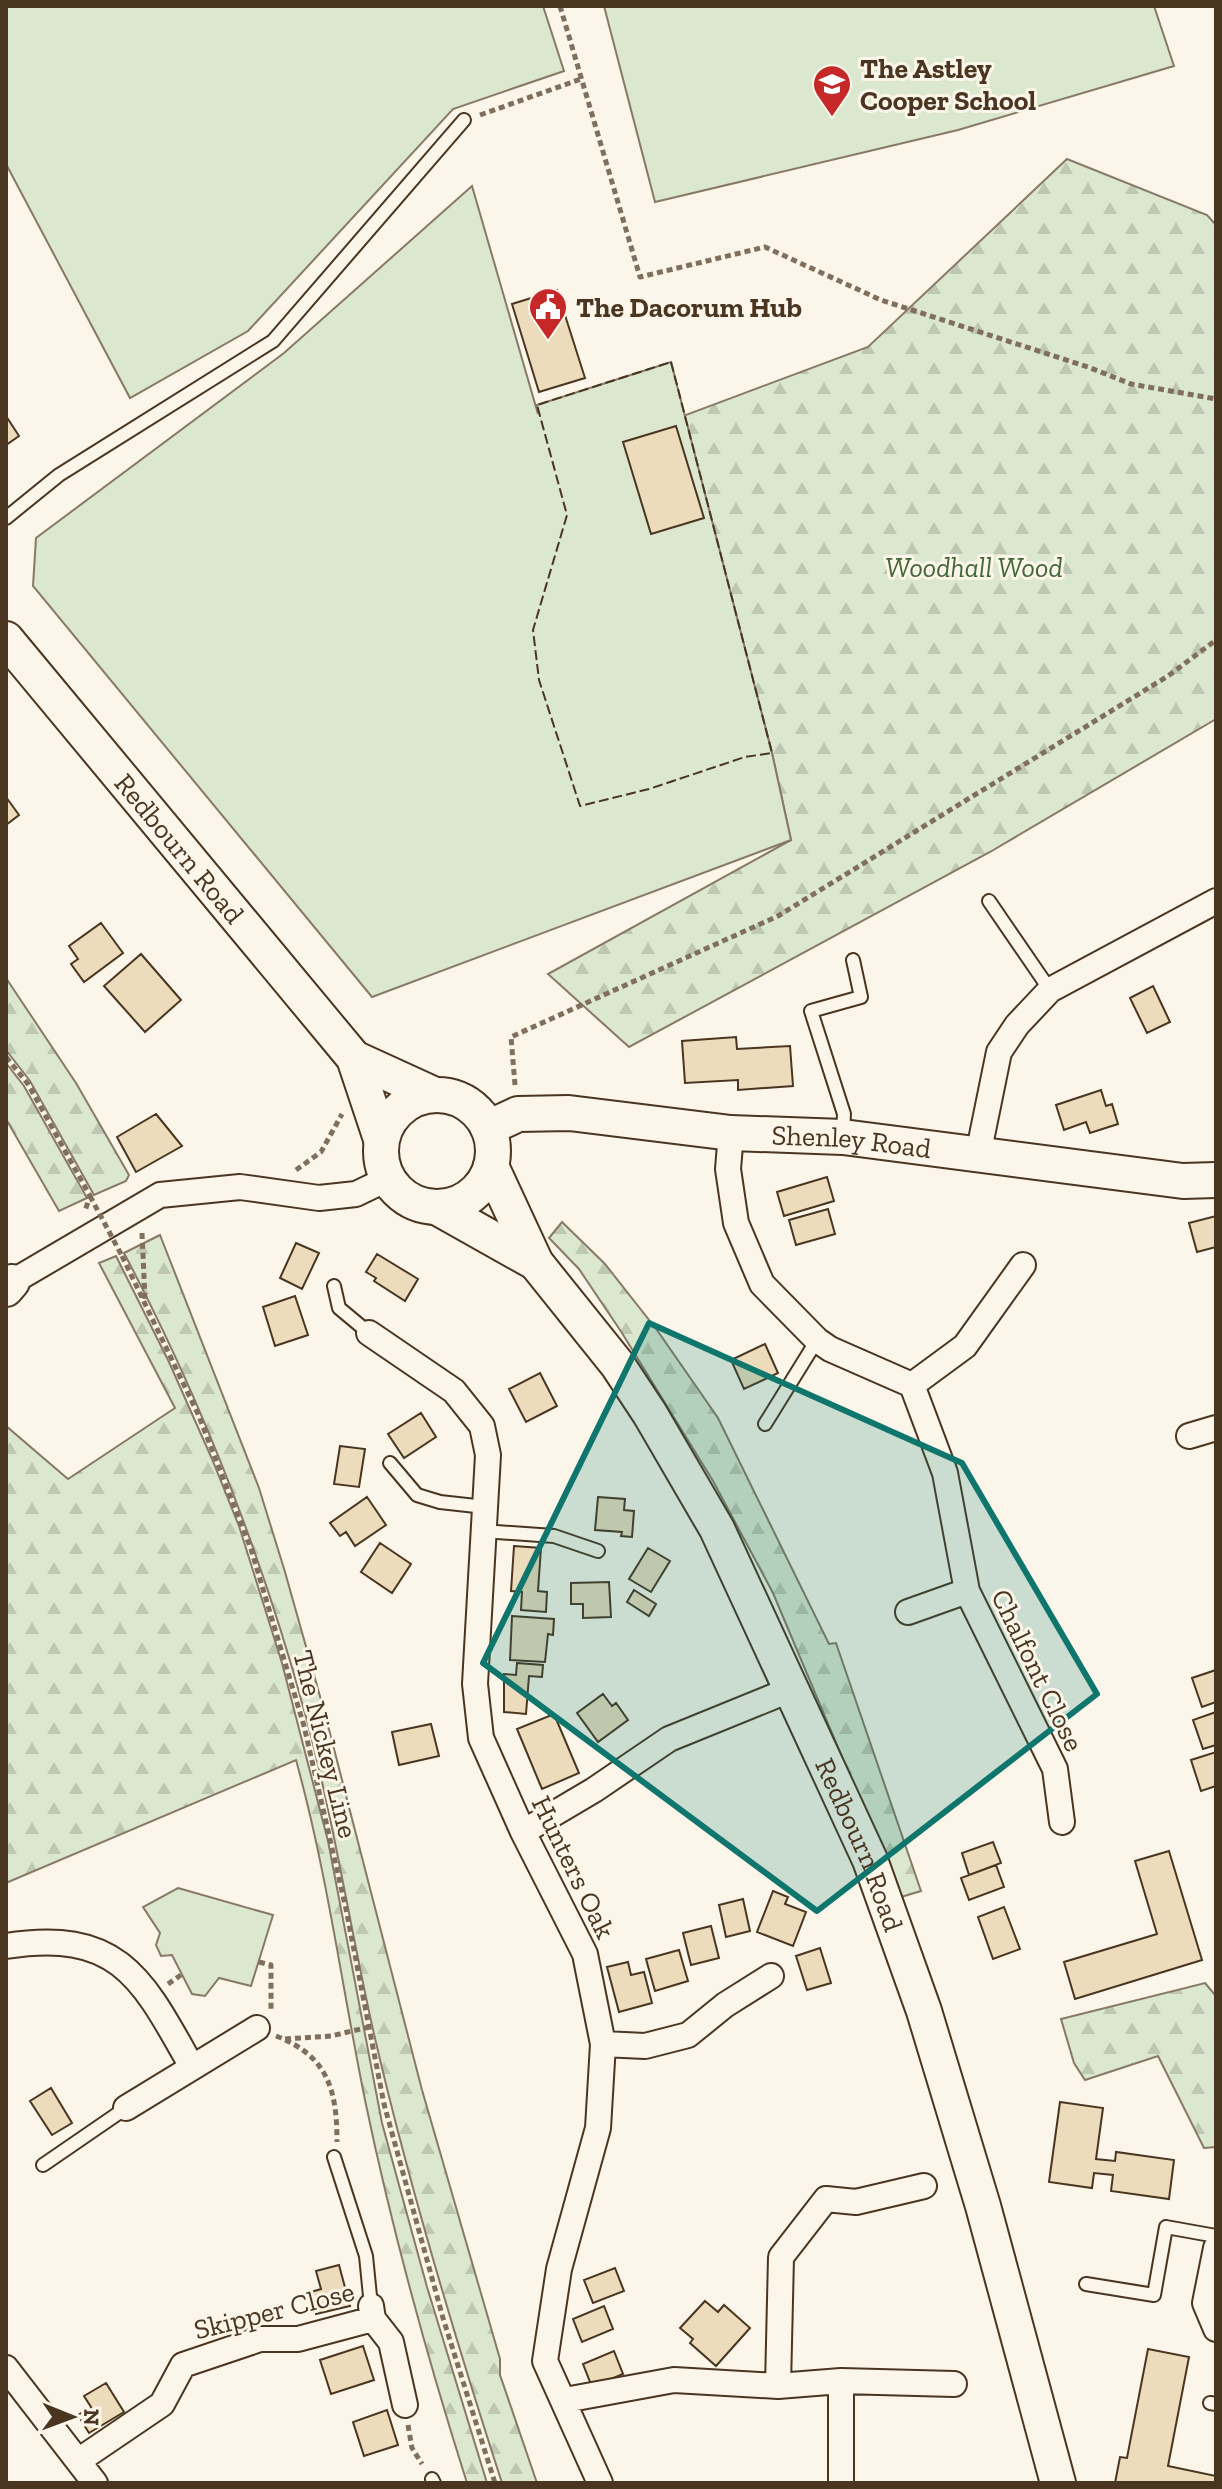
<svg xmlns="http://www.w3.org/2000/svg" width="1222" height="2489" viewBox="0 0 1222 2489" font-family="'Zilla Slab',serif">
  <style>
    .forest { fill: url(#forest-firs); stroke: #887966; stroke-width: 2 }
    .park { fill: #dce7d0; stroke: #887966; stroke-width: 2 }
    .building { fill: #ecdcbc; stroke: #4a3520; stroke-width: 2 }
    .lines { fill: none; stroke-linecap: round; stroke-linejoin: round }
    .lane-casing { stroke: #4a3520; stroke-width: 16 }
    .street-casing { stroke: #4a3520; stroke-width: 28 }
    .secondary-casing { stroke: #4a3520; stroke-width: 38 }
    .path { stroke: #7f6f5c; stroke-width: 5; stroke-dasharray: 6 4; stroke-linecap: butt }
    .lane { stroke: #fbf6e9; stroke-width: 12 }
    .street { stroke: #fbf6e9; stroke-width: 24 }
    .secondary { stroke: #fbf6e9; stroke-width: 34 }
    .path-bridge { stroke: #7f6f5c; stroke-width: 5; stroke-dasharray: 6 4; stroke-linecap: butt }
    .fence { stroke: #4a3520; stroke-width: 2; stroke-dasharray: 10 4; stroke-linecap: butt }
    .marked { fill: #0f766e; fill-opacity: 0.2; stroke: #0f766e; stroke-width: 6; stroke-linejoin: round }
    .labels { text-anchor: middle; stroke-width: 6; stroke-linejoin: round; paint-order: stroke }
    .poi-label { font-size: 28px; font-weight: bold; fill: #4a3520; stroke: #fbf6e9; text-anchor: start }
    .park-label { font-size: 28px; font-style: italic; fill: #436837; stroke: #fbf6e9 }
    .street-label { font-size: 28px; fill: #4a3520; stroke: #fbf6e9 }
  </style>
  <defs>
    <pattern id="forest-firs" width="22" height="20" patternUnits="userSpaceOnUse" patternTransform="scale(2)"><rect width="22" height="20" fill="#dce7d0"/><path d="M5 1l3.5 6h-7zM16 11l3.5 6h-7z" fill="#bec7b2"/></pattern>
  </defs>
  <rect width="100%" height="100%" fill="#fbf6e9"/>
  <path class="forest" d="M 1067,159 L 1207,215 L 1216,225 L 1216,719 L 990,852 L 629,1047 L 548,974 L 791,840 L 772,753 L 683,416 L 868,347 Z
    M 6,978 L 76,1083 L 129,1175 L 126,1181 L 94,1195 L 30,1081 L 6,1050 Z
    M 6,1063 L 24,1086 L 87,1198 L 59,1211 L 6,1119 Z
    M 562,1222 L 605,1264 L 657,1330 L 718,1418 L 829,1644 L 836,1643 L 921,1891 L 901,1897 L 773,1593 L 713,1481 L 622,1333 L 579,1269 L 549,1238 Z
    M 160,1235 L 259,1488 L 285,1572 L 325,1714 L 422,2090 L 500,2359 L 500,2375 L 537,2483 L 502,2483 C 454,2335 409,2186 374,2034 C 350,1928 334,1821 306,1717 C 262,1555 202,1401 124,1253 Z
    M 116,1256 L 169,1362 L 212,1459 L 239,1526 L 282,1663 L 328,1841 L 382,2123 L 427,2287 L 487,2483 L 467,2483 C 427,2357 392,2230 365,2100 C 342,1987 327,1872 296,1760 L 6,1883 L 6,1426 L 68,1479 L 175,1408 L 99,1263 Z
    M 1205,1983 L 1216,1996 L 1216,2147 L 1204,2148 L 1158,2056 L 1085,2080 L 1074,2063 L 1061,2019 Z"/>
  <path class="park" d="M 6,6 L 543,6 L 564,71 L 453,109 L 248,331 L 130,398 L 6,164 Z
    M 604,6 L 1154,6 L 1174,66 L 958,130 L 655,202 Z
    M 472,186 L 538,414 L 537,405 L 671,362 L 772,753 L 791,840 L 372,997 L 33,586 L 36,538 L 284,353 Z
    M 178,1888 L 273,1915 L 251,1986 L 219,1978 L 205,1996 L 192,1994 L 172,1955 L 161,1956 L 156,1945 L 160,1933 L 143,1907 Z"/>
  <path class="building" d="M 557,290 L 585,378 L 539,392 L 512,304 Z
    M 6,416 L 19,436 L 6,445 Z
    M 676,426 L 704,518 L 651,534 L 623,442 Z
    M 6,797 L 19,815 L 6,825 Z
    M 101,923 L 123,953 L 84,982 L 71,964 L 78,959 L 69,946 Z
    M 141,954 L 181,1000 L 145,1032 L 104,986 Z
    M 1153,986 L 1170,1022 L 1147,1033 L 1130,998 Z
    M 736,1037 L 737,1049 L 790,1046 L 793,1086 L 738,1090 L 738,1080 L 685,1083 L 682,1041 Z
    M 1101,1090 L 1106,1106 L 1112,1104 L 1118,1124 L 1090,1133 L 1086,1122 L 1064,1130 L 1056,1105 Z
    M 156,1114 L 182,1146 L 136,1172 L 117,1137 Z
    M 827,1177 L 834,1201 L 784,1216 L 777,1192 Z
    M 828,1209 L 835,1234 L 796,1245 L 789,1220 Z
    M 1216,1216 L 1216,1247 L 1197,1252 L 1189,1223 Z
    M 296,1243 L 319,1253 L 302,1289 L 280,1278 Z
    M 377,1254 L 418,1279 L 405,1301 L 374,1281 L 376,1278 L 366,1272 Z
    M 295,1296 L 308,1335 L 275,1346 L 263,1307 Z
    M 765,1344 L 778,1373 L 744,1389 L 731,1360 Z
    M 540,1373 L 557,1406 L 526,1422 L 509,1389 Z
    M 421,1413 L 436,1437 L 404,1458 L 388,1434 Z
    M 340,1446 L 365,1449 L 359,1487 L 334,1484 Z
    M 367,1497 L 386,1525 L 355,1546 L 346,1532 L 340,1536 L 330,1523 Z
    M 598,1497 L 625,1499 L 624,1510 L 634,1511 L 632,1537 L 621,1536 L 622,1532 L 595,1530 Z
    M 380,1543 L 411,1564 L 392,1593 L 361,1572 Z
    M 514,1546 L 541,1548 L 538,1591 L 547,1592 L 546,1612 L 521,1610 L 522,1592 L 511,1591 Z
    M 648,1548 L 670,1561 L 651,1592 L 629,1579 Z
    M 609,1582 L 611,1617 L 583,1618 L 583,1604 L 571,1604 L 571,1583 Z
    M 634,1590 L 656,1604 L 649,1616 L 627,1602 Z
    M 512,1616 L 554,1619 L 553,1635 L 548,1634 L 545,1662 L 510,1660 Z
    M 517,1663 L 543,1665 L 542,1677 L 529,1676 L 526,1714 L 504,1712 L 504,1674 L 516,1675 Z
    M 1216,1670 L 1216,1702 L 1202,1707 L 1192,1678 Z
    M 603,1694 L 612,1706 L 616,1703 L 628,1720 L 598,1742 L 577,1713 Z
    M 1216,1712 L 1216,1745 L 1203,1749 L 1193,1720 Z
    M 554,1714 L 579,1773 L 542,1789 L 517,1729 Z
    M 431,1724 L 439,1756 L 399,1765 L 392,1732 Z
    M 1216,1752 L 1216,1786 L 1201,1791 L 1191,1760 Z
    M 993,1842 L 1001,1863 L 969,1875 L 962,1853 Z
    M 1169,1851 L 1202,1960 L 1075,1999 L 1064,1962 L 1157,1934 L 1135,1861 Z
    M 996,1865 L 1004,1887 L 969,1900 L 961,1878 Z
    M 773,1891 L 788,1897 L 785,1904 L 806,1912 L 793,1946 L 757,1932 Z
    M 743,1899 L 750,1931 L 726,1937 L 719,1905 Z
    M 1004,1907 L 1020,1949 L 993,1959 L 978,1917 Z
    M 711,1926 L 719,1958 L 691,1965 L 683,1933 Z
    M 820,1948 L 831,1983 L 807,1990 L 796,1956 Z
    M 679,1950 L 688,1981 L 655,1991 L 646,1959 Z
    M 628,1962 L 631,1975 L 644,1972 L 652,2003 L 619,2012 L 607,1967 Z
    M 51,2088 L 72,2123 L 52,2135 L 30,2101 Z
    M 1060,2102 L 1103,2108 L 1096,2159 L 1115,2161 L 1116,2152 L 1174,2160 L 1169,2199 L 1111,2191 L 1113,2175 L 1094,2173 L 1092,2188 L 1049,2182 Z
    M 339,2265 L 350,2306 L 316,2314 L 311,2292 L 321,2289 L 316,2271 Z
    M 615,2268 L 624,2291 L 593,2303 L 584,2280 Z
    M 705,2301 L 718,2312 L 724,2305 L 750,2328 L 716,2366 L 690,2343 L 693,2339 L 680,2328 Z
    M 604,2306 L 613,2329 L 582,2342 L 573,2319 Z
    M 363,2346 L 374,2380 L 331,2394 L 320,2360 Z
    M 1148,2349 L 1189,2357 L 1168,2466 L 1216,2476 L 1216,2483 L 1115,2483 L 1120,2457 L 1127,2458 Z
    M 614,2351 L 623,2374 L 592,2387 L 583,2364 Z
    M 106,2383 L 124,2412 L 89,2433 L 78,2415 L 91,2407 L 84,2396 Z
    M 387,2410 L 398,2445 L 364,2456 L 353,2422 Z"/>
  <g class="lines">
    <g class="lane-casing">
      <path id="lane" d="M 6,518 L 59,475 L 273,341 L 464,120
        M 989,901 L 1050,990
        M 843,1133 L 844,1114 L 811,1011 L 861,997 L 853,960
        M 334,1286 L 339,1308 L 369,1333
        M 765,1424 L 817,1340
        M 390,1463 L 417,1495 L 440,1502 L 485,1507
        M 483,1531 L 554,1536 L 598,1551
        M 334,2157 L 366,2256 L 371,2306
        M 43,2165 L 126,2108
        M 1086,2284 L 1154,2295 L 1166,2227 L 1216,2236
        M 1210,2403 L 1216,2404
        M 432,2479 L 434,2483"/>
    </g>
    <g class="street-casing">
      <path id="street" d="M 731,1133 L 728,1169 L 736,1223 L 762,1284 L 817,1340 L 830,1349 L 912,1385 L 945,1473 L 967,1591 L 1055,1769 L 1062,1822
        M 978,1155 L 999,1052 L 1017,1025 L 1050,990 L 1216,901
        M 12,1282 L 160,1195 L 240,1187 L 319,1198 L 356,1194 L 387,1179
        M 369,1333 L 454,1391 L 482,1426 L 488,1455 L 475,1684 L 481,1738 L 523,1832 L 585,1954 L 603,2044 L 598,2128 L 559,2269 L 545,2361 L 600,2483
        M 912,1385 L 965,1346 L 1023,1265
        M 1189,1436 L 1216,1428
        M 908,1612 L 967,1591
        M 523,1832 L 594,1790 L 669,1739 L 792,1689
        M 6,1946 C 120,1928 143,1980 192,2067
        M 603,2044 L 645,2046 L 688,2035 L 725,2005 L 771,1976
        M 126,2108 L 257,2028
        M 1216,2248 L 1205,2303 L 1216,2329
        M 373,2319 L 391,2342 L 405,2405
        M 6,2368 L 95,2483
        M 841,2381 L 841,2483
        M 778,2386 L 781,2257 L 826,2199 L 856,2202 L 924,2186
        M 565,2400 L 674,2380 L 778,2386 L 841,2381 L 954,2384
        M 78,2461 L 162,2404 L 183,2365 L 260,2339 L 298,2339 L 373,2319 L 371,2306"/>
    </g>
    <g class="secondary-casing">
      <g id="secondary">
        <path id="s1" d="M 6,639 L 354,1058 L 381,1139"/>
        <path d="M 354,1058 L 435,1095"/>
        <circle cx="437" cy="1151" r="56"/>
        <path id="s2" d="M 488,1128 L 518,1114 L 569,1113 L 731,1133 L 843,1137 L 1183,1181 L 1216,1180"/>
        <path id="s3" d="M 491,1166 L 536,1263 L 617,1364 L 650,1414 L 717,1529 L 870,1860 L 924,2011 L 983,2206 L 1058,2483"/>
        <path d="M 438,1208 L 536,1263"/>
        <path d="M 6,1289 L 12,1282"/>
      </g>
    </g>
    <path class="path" d="M 560,6 L 640,277 L 765,247 L 881,300 L 1088,367 L 1131,384 L 1216,399
      M 480,115 L 581,79
      M 6,1057 L 28,1084 L 90,1196 L 85,1211
      M 515,1085 L 511,1037 L 778,916 L 1168,676 L 1216,640
      M 296,1170 L 321,1152 L 342,1114
      M 142,1233 L 145,1299
      M 122,1256 L 198,1414 L 251,1549 L 304,1726 L 346,1909 L 384,2104 L 443,2318 L 495,2483
      M 259,1962 L 271,1965 L 271,2009
      M 168,1984 L 181,1975
      M 276,2036 C 328,2056 337,2090 337,2142
      M 285,2039 L 331,2036 L 369,2027
      M 408,2425 L 412,2448 L 422,2464"/>
    <use href="#lane" class="lane"/>
    <use href="#street" class="street"/>
    <use href="#secondary" class="secondary"/>
    <path class="path-bridge" d="M 90,1196 L 122,1256"/>
    <path class="fence" d="M 671,362 L 772,753 L 745,757 L 649,789 L 580,806 L 539,680 L 533,630 L 567,515 L 537,405 Z"/>
  </g>
  <path class="marked" d="M 649,1323 L 962,1463 L 1097,1694 L 817,1911 L 483,1663 Z"/>
  <defs>
    <g id="school-pin" transform="scale(2)"><path d="M0 17L-7.5 6A9.5 9.5 0 1 1 7.5 6Z" fill="#c62828" stroke="#fbf6e9"/><path d="M0-5L7-2L0 1L-7-2ZM-4 1L0 2.5L4 1V4Q0 6-4 4Z" fill="#fff"/></g>
    <g id="civic-pin" transform="scale(2)"><path d="M0 17L-7.5 6A9.5 9.5 0 1 1 7.5 6Z" fill="#c62828" stroke="#fbf6e9"/><path d="M-.6-6.5H3V-4.5H.6V-3L4-1V1h2V6H-6V1h2V-1L-.6-3ZM-1.2 2.5V6h2.4V2.5Z" fill="#fff"/></g>
  </defs>
  <g fill-rule="evenodd">
    <use href="#school-pin" x="832" y="84"/>
    <use href="#civic-pin" x="548" y="307"/>
  </g>
  <g class="labels">
    <g class="poi-label">
      <text x="860" y="78">The Astley<tspan x="860" dy="32">Cooper School</tspan></text>
      <text x="576" y="317">The Dacorum Hub</text>
    </g>
    <g class="park-label">
      <text x="974" y="577">Woodhall Wood</text>
    </g>
    <g class="street-label">
      <text dy="10" stroke="none"><textPath href="#s1" startOffset="272">Redbourn Road</textPath></text>
      <text dy="10" stroke="none"><textPath href="#s2" startOffset="368">Shenley Road</textPath></text>
      <text transform="translate(1038 1670) rotate(64)" y="10">Chalfont Close</text>
      <text transform="translate(326 1744) rotate(76)" y="10">The Nickey Line</text>
      <text dy="10" stroke="none"><textPath href="#s3" startOffset="776">Redbourn Road</textPath></text>
      <text transform="translate(574 1867) rotate(64)" y="10">Hunters Oak</text>
      <text transform="translate(274 2310) rotate(-14)" y="10">Skipper Close</text>
    </g>
  </g>
  <rect width="1222" height="2489" fill="none" stroke="#4a3520" stroke-width="16"/>
  <g transform="translate(72 2417) rotate(91)" stroke="#fbf6e9" stroke-width="6" paint-order="stroke">
  <path d="M0-6L14 30L0 20L-14 30Z" fill="#4a3520"/>
  <text y="-12" font-size="22" font-weight="bold" text-anchor="middle" fill="#4a3520">N</text>
  </g>
</svg>
